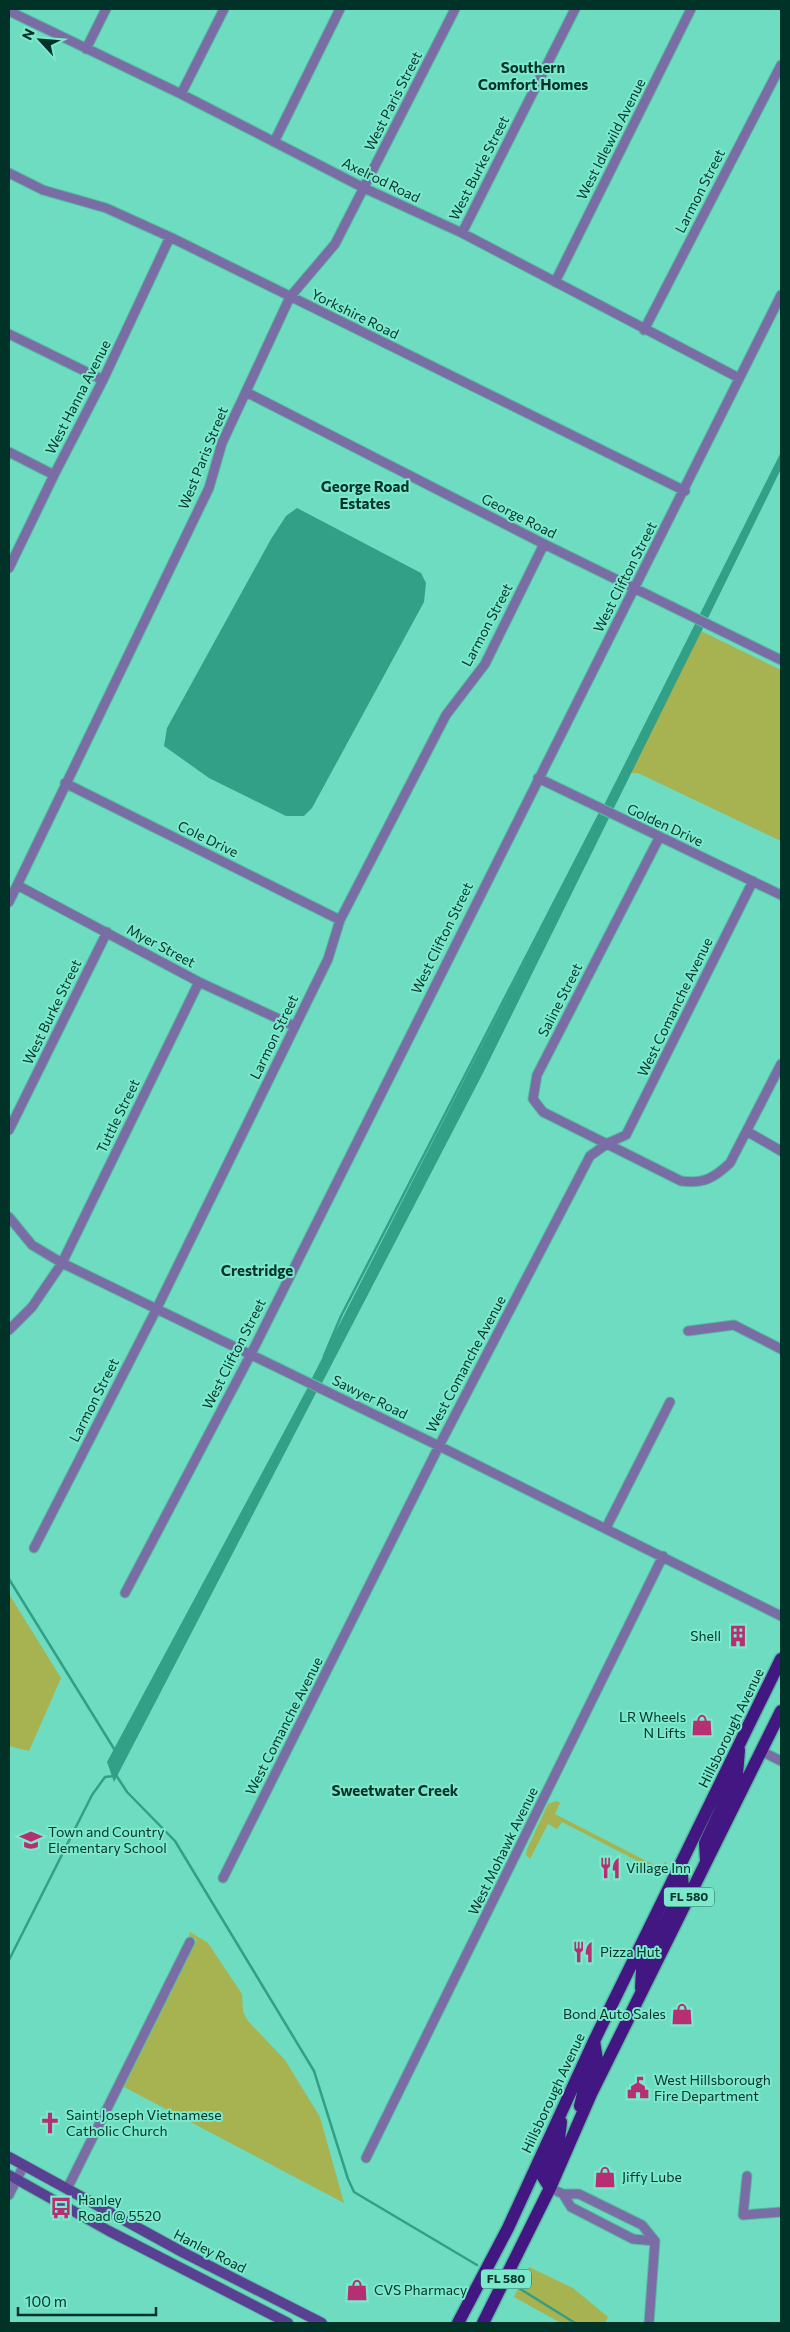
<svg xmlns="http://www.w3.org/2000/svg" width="790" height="2332" viewBox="0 0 790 2332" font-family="Commissioner,sans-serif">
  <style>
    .green { fill: #a7b251 }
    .water { fill: #329f87 }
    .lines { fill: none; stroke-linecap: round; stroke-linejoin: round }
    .stream { stroke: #329f87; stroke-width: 2.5 }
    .minor-casing { stroke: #58baa2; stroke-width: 11 }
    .secondary-casing { stroke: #58baa2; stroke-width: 12 }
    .primary-casing { stroke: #58baa2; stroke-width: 15 }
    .minor { stroke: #7a6da5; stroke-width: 9 }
    .secondary { stroke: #594092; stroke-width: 10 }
    .primary { stroke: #431782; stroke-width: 12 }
    .labels { text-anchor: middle; stroke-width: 4; stroke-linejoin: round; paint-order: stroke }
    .shield { fill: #7ce9cd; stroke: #25695a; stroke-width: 1 }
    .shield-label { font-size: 12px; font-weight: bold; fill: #003228 }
    .street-label { font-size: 14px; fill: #003228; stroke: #7ce9cd }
    .poi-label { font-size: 14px; fill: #003228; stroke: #7ce9cd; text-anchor: start }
    .neighbourhood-label { font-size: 15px; font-weight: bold; fill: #003228; stroke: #7ce9cd }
  </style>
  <rect width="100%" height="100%" fill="#6edcc0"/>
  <path class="green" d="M 701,631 L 781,670 L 781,841 L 638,773 L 631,773 Z
    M 9,1594 L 61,1678 L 29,1751 L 9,1746 Z
    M 556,1801 L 560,1803 L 555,1814 L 660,1868 L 665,1862 L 667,1862 L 661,1873 L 562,1822 L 557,1829 L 548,1824 L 530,1859 L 526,1855 L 527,1849 L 548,1804 Z
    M 190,1932 L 208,1943 L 242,1994 L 243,2012 L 248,2021 L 285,2060 L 320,2117 L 344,2203 L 124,2087 L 197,1940 L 189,1936 Z
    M 529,2267 L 573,2288 L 608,2317 L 605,2323 L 561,2323 L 514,2297 Z"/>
  <path class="water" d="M 781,452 L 781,469 L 708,618 L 700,614 Z
    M 297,508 L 421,573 L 426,583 L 424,602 L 312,808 L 304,816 L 286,816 L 209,778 L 164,746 L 167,728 L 271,539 L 286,516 Z
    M 696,622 L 704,626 L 613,810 L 604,805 Z
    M 600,814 L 609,818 L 483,1073 L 322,1383 L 312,1378 Z
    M 308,1387 L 317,1391 L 114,1782 L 107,1762 Z"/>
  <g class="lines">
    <path class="stream" d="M 324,1356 L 341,1316 L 600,813
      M 9,1579 L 116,1752
      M 116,1775 L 127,1792 L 175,1841 L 314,2071 L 348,2179 L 354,2192 L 477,2265
      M 9,1960 L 92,1795 L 105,1777 L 114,1776
      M 517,2287 L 575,2323"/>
    <g class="minor-casing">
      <path id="minor" d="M 9,11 L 181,94 L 364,188 L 462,233 L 739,378
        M 86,49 L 106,9
        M 181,94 L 224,9
        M 274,142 L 340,9
        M 9,173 L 43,190 L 106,208 L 170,237 L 685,491
        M 462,233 L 575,9
        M 555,282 L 691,9
        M 644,330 L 781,65
        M 9,334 L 103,380
        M 246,392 L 544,544 L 781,660
        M 9,452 L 54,475
        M 9,568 L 54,475 L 103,380 L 170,237
        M 538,778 L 781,895
        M 65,783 L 340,920
        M 659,838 L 537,1075 L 533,1099 L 543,1112 L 681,1181 C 704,1184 714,1178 730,1163 L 781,1064
        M 17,885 L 199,982 L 294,1026
        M 9,902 L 209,488 L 222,443 L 290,297 L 335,244 L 455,9
        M 9,1130 L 107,932
        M 748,1132 L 781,1151
        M 9,1217 L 32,1245 L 62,1263 L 439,1446 L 781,1616
        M 9,1330 L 32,1307 L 62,1263 L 199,982
        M 688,1331 L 734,1325 L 781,1349
        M 606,1528 L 670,1402
        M 34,1548 L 156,1310 L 328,959 L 340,920 L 446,715 L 485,664 L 544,544
        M 125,1593 L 251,1354 L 781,295
        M 761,1751 L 781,1761
        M 223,1878 L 439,1446 L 590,1156 L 608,1143 L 626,1135 L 753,881
        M 366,2158 L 663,1556
        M 747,2176 L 743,2215 L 781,2212
        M 550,2188 L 563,2194 L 579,2194 L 642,2225 L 655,2241 L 649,2323
        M 67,2189 L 190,1942
        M 563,2194 L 571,2207 L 633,2239 L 655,2241
        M 9,2195 L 24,2165"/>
    </g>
    <g class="secondary-casing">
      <path id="secondary" d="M 9,2157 L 184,2253 L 322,2323
        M 9,2175 L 109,2231 L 288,2323"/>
    </g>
    <g class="primary-casing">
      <path id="primary" d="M 706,1860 L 705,1843 L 737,1775 L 739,1750
        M 641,1988 L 642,1970 L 683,1887 L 681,1864
        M 580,2106 L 584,2089 L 597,2060 L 594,2041
        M 550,2188 L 543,2177 L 559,2139 L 561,2122
        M 458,2323 L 508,2228 L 594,2041 L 781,1659
        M 483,2323 L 550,2188 L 591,2094 L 781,1711"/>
    </g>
    <use href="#minor" class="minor"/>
    <use href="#secondary" class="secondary"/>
    <use href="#primary" class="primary"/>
  </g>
  <defs>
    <g id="building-bare" transform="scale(1.725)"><path d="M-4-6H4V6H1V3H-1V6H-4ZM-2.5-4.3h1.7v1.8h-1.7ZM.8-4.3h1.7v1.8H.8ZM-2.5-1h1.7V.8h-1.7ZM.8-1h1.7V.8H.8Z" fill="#b52f72" stroke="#7ce9cd" stroke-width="2.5" paint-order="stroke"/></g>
    <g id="shop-bare" transform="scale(1.725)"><path d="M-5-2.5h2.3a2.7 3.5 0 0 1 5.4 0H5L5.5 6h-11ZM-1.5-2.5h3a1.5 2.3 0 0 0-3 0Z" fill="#b52f72" stroke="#7ce9cd" stroke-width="2.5" paint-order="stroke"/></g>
    <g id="school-bare" transform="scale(1.725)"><path d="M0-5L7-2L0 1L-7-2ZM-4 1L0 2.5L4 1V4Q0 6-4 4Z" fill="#b52f72" stroke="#7ce9cd" stroke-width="2.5" paint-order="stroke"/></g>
    <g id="restaurant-bare" transform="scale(1.725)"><path d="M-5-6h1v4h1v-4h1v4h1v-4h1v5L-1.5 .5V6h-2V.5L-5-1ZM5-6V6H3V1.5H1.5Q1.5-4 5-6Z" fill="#b52f72" stroke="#7ce9cd" stroke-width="2.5" paint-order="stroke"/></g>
    <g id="civic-bare" transform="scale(1.725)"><path d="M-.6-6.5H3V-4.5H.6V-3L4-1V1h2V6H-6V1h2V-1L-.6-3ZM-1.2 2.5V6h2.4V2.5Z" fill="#b52f72" stroke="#7ce9cd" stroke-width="2.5" paint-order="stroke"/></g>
    <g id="church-bare" transform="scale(1.725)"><path d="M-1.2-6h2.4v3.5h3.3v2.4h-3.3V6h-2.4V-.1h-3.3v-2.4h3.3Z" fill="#b52f72" stroke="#7ce9cd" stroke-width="2.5" paint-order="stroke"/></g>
    <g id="bus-bare" transform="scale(1.725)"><path d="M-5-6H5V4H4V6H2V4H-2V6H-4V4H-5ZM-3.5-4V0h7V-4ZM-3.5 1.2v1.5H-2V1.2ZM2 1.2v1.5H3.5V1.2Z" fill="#b52f72" stroke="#7ce9cd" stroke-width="2.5" paint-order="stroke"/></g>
  </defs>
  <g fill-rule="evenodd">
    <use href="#building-bare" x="738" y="1636"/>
    <use href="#shop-bare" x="702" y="1725"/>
    <use href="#school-bare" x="31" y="1840"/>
    <use href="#restaurant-bare" x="610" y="1868"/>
    <use href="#restaurant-bare" x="583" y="1952"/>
    <use href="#shop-bare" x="682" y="2014"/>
    <use href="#civic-bare" x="638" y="2088"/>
    <use href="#church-bare" x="50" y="2123"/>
    <use href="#shop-bare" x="605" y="2177"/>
    <use href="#bus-bare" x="61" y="2208"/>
    <use href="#shop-bare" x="357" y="2290"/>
  </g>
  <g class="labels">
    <g class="shield">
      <rect x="664" y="1887.5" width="50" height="19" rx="4"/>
      <rect x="481" y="2269.5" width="50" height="19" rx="4"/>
    </g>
    <g class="shield-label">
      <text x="689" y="1901">FL 580</text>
      <text x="506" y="2283">FL 580</text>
    </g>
    <g class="street-label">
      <text transform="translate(393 101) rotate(-63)" y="5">West Paris Street</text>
      <text transform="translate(611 139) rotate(-63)" y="5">West Idlewild Avenue</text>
      <text transform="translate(479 168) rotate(-63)" y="5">West Burke Street</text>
      <text transform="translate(381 180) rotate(26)" y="5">Axelrod Road</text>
      <text transform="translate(700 191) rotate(-63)" y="5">Larmon Street</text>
      <text transform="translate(355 314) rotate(26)" y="5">Yorkshire Road</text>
      <text transform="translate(78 397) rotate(-63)" y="5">West Hanna Avenue</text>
      <text transform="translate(203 458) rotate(-68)" y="5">West Paris Street</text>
      <text transform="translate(519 516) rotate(27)" y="5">George Road</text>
      <text transform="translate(625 577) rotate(-63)" y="5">West Clifton Street</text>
      <text transform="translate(487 625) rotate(-62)" y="5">Larmon Street</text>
      <text transform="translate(665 825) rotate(25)" y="5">Golden Drive</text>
      <text transform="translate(208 839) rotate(26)" y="5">Cole Drive</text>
      <text transform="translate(442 938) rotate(-64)" y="5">West Clifton Street</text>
      <text transform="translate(161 946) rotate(28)" y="5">Myer Street</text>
      <text transform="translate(560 1000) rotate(-63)" y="5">Saline Street</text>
      <text transform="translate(675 1007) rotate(-64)" y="5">West Comanche Avenue</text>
      <text transform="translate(52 1012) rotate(-64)" y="5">West Burke Street</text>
      <text transform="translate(274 1037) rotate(-64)" y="5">Larmon Street</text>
      <text transform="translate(118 1116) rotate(-64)" y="5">Tuttle Street</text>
      <text transform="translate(234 1354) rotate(-63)" y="5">West Clifton Street</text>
      <text transform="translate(466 1364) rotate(-62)" y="5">West Comanche Avenue</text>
      <text transform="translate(370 1397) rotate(26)" y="5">Sawyer Road</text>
      <text transform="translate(94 1400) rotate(-63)" y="5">Larmon Street</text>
      <text transform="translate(284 1726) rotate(-63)" y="5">West Comanche Avenue</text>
      <text transform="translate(731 1728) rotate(-64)" y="5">Hillsborough Avenue</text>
      <text transform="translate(503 1851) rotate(-64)" y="5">West Mohawk Avenue</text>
      <text transform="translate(553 2093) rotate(-65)" y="5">Hillsborough Avenue</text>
      <text transform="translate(210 2251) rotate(27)" y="5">Hanley Road</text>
    </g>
    <g class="poi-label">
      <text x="721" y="1641" text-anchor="end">Shell</text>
      <text x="686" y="1722" text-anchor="end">LR Wheels<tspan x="686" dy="16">N Lifts</tspan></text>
      <text x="48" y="1837">Town and Country<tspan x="48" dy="16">Elementary School</tspan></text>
      <text x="626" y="1873">Village Inn</text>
      <text x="600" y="1957">Pizza Hut</text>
      <text x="666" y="2019" text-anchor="end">Bond Auto Sales</text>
      <text x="654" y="2085">West Hillsborough<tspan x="654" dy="16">Fire Department</tspan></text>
      <text x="66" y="2120">Saint Joseph Vietnamese<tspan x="66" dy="16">Catholic Church</tspan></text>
      <text x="622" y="2182">Jiffy Lube</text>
      <text x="78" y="2205">Hanley<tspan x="78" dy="16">Road @ 5520</tspan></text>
      <text x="374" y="2295">CVS Pharmacy</text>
    </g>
    <g class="neighbourhood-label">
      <text x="533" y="73">Southern<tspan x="533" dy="17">Comfort Homes</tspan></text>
      <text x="365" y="492">George Road<tspan x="365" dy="17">Estates</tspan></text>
      <text x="257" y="1276">Crestridge</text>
      <text x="395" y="1796">Sweetwater Creek</text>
    </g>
  </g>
  <rect width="790" height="2332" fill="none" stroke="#003228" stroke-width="20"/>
  <g transform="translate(40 40) rotate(296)" stroke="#7ce9cd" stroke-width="4" paint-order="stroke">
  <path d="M0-4L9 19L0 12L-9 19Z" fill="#003228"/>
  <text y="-8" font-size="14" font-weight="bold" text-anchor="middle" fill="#003228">N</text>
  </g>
  <path d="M18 2307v8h138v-8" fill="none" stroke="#003228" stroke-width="2.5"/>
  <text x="25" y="2307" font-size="15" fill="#003228" stroke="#7ce9cd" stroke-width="4" paint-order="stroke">100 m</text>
</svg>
